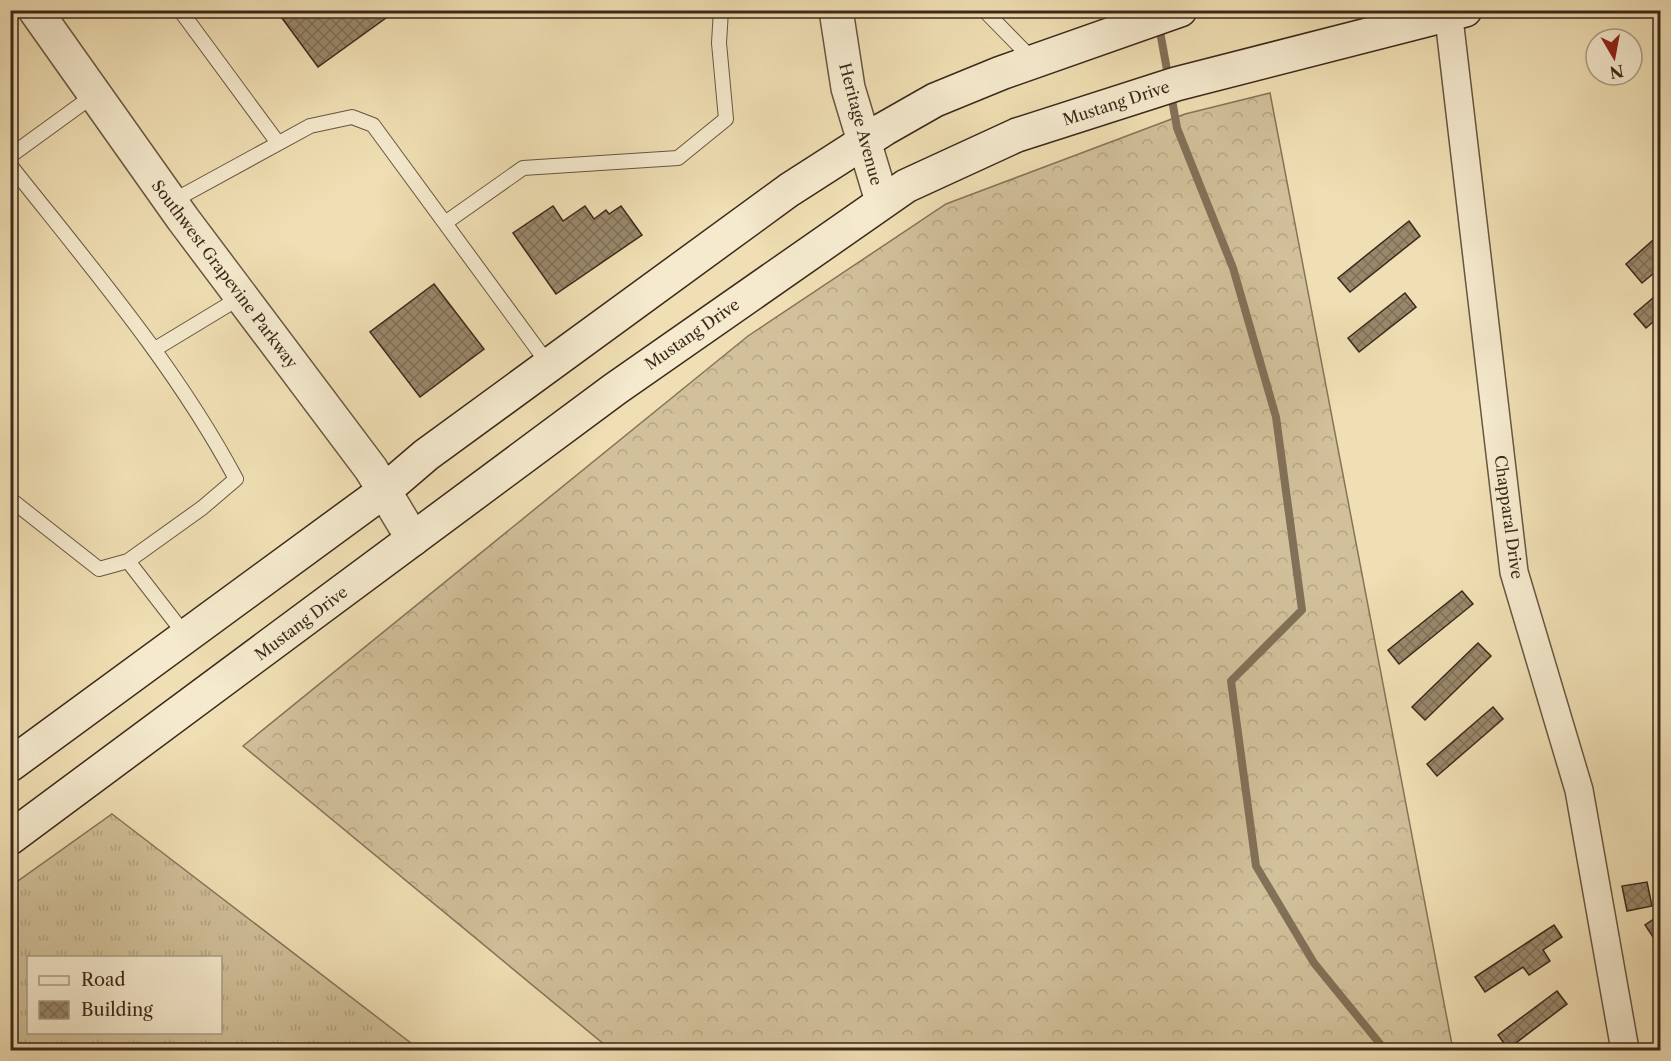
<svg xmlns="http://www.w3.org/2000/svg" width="1671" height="1061" viewBox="0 0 1671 1061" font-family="'Libre Caslon Text',serif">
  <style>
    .grass { fill: url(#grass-tufts); stroke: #86745a; stroke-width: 1.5; fill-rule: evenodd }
    .forest { fill: url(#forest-crowns); stroke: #86745a; stroke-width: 1.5 }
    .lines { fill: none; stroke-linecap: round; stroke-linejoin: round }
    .stream { stroke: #827158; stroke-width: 8 }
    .building { fill: url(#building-cross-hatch); stroke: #3b291b; stroke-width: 1.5 }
    .service-casing { stroke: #685641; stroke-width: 16 }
    .minor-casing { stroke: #685641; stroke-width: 30 }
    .tertiary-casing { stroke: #685641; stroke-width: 36 }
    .secondary-casing { stroke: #3b291b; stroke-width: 36 }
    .service { stroke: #f5eace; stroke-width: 14 }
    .minor { stroke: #f5eace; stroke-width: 27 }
    .tertiary { stroke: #f5eace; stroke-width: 33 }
    .secondary { stroke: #f5eace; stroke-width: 33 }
    .labels { text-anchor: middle; stroke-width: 5; stroke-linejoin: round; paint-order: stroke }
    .street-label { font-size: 16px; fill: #3b291b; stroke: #f5eace }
  </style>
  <defs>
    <pattern id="grass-tufts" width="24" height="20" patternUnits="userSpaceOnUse" patternTransform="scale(1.5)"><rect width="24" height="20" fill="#d1c09a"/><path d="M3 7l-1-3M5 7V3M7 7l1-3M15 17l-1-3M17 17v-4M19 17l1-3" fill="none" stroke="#b4a584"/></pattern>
    <pattern id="forest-crowns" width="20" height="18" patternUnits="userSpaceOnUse" patternTransform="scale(1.5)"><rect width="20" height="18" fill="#d1c09a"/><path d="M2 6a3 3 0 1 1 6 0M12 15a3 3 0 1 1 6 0" fill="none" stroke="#b4a584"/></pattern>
    <pattern id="building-cross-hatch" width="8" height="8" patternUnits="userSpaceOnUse" patternTransform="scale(1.5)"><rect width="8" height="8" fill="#99886b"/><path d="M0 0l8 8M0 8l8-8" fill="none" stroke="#7e6f57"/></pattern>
  </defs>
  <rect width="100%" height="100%" fill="#f0dfb4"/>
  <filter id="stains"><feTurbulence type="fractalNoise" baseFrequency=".00333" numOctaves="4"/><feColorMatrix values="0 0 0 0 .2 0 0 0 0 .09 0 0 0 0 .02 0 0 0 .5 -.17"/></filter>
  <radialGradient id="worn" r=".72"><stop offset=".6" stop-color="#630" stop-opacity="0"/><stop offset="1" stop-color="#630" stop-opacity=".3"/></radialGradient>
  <path class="grass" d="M 112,814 L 420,1050 L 11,1050 L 11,886 ZM 28,958 L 220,958 L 220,1032 L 28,1032 Z"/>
  <path class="forest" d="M 1270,93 L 1453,1050 L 611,1050 L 243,746 L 748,336 L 946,204 L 1185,114 Z"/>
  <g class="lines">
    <path class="stream" d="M 1159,26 L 1169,81
      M 1171,94 L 1177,128 L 1233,268 L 1276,417 L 1302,610 L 1231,681 L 1256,866 L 1314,963 L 1385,1050"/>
  </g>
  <path class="building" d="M 276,10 L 397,10 L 318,67 Z
    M 553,206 L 563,221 L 585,206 L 594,219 L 606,210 L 609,214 L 621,206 L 642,235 L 556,294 L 513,233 Z
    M 1409,221 L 1420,236 L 1350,292 L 1338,278 Z
    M 1660,234 L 1660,268 L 1642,283 L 1626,264 Z
    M 434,284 L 484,349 L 420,397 L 370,332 Z
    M 1660,292 L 1660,316 L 1646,328 L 1634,314 Z
    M 1405,293 L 1416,307 L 1359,352 L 1348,338 Z
    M 1462,591 L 1473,604 L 1399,664 L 1388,650 Z
    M 1478,643 L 1491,656 L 1425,720 L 1412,707 Z
    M 1493,707 L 1503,719 L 1437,776 L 1427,764 Z
    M 1647,882 L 1652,906 L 1627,911 L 1622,886 Z
    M 1660,915 L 1660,936 L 1655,940 L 1645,925 Z
    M 1554,925 L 1562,937 L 1543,950 L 1550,961 L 1529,975 L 1523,967 L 1485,992 L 1475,977 Z
    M 1557,991 L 1567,1004 L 1508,1049 L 1498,1035 Z"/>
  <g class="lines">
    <g class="service-casing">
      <path id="service" d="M 180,10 L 278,143
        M 984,10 L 1033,60
        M 10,156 L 94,95
        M 10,165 C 90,266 175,365 236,479 L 202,508 L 128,561 L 99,569 L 10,499
        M 171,202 L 310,126 L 352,117 L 373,125 L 549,365
        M 445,223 L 523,168 L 678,158 L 726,119 L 719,43 L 721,10
        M 155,349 L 241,297
        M 128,561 L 186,636"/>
    </g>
    <g class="minor-casing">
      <path id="minor" d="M 1448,10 L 1514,572 L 1579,790 L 1625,1050"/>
    </g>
    <g class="tertiary-casing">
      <path id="tertiary" d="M 35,10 L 183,219 L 371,469 L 413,539
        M 836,10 L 848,88 L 882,201"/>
    </g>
    <g class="secondary-casing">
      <path id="secondary" d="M 10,765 L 384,491 L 426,455 L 789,190 L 884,129 L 935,100 L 1001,73 L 1180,10
        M 10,838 L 615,389 L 906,186 L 1017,135 L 1176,84 L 1465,10"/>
    </g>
    <use href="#service" class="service"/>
    <use href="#minor" class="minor"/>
    <use href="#tertiary" class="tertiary"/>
    <use href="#secondary" class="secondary"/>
  </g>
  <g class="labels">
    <g class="street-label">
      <text transform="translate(1116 103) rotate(-18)" y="6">Mustang Drive</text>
      <text transform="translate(861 124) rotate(75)" y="6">Heritage Avenue</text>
      <text transform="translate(225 274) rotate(53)" y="6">Southwest Grapevine Parkway</text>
      <text transform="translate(692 334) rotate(-35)" y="6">Mustang Drive</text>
      <text transform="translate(1509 517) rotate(82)" y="6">Chapparal Drive</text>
      <text transform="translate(301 623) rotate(-37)" y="6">Mustang Drive</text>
    </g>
  </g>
  <rect width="1671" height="1061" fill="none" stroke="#f0dfb4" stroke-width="36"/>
  <rect x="12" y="12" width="1647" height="1037" fill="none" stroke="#3b291b" stroke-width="3"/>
  <rect x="18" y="18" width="1635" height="1025" fill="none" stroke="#3b291b" stroke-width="1.5"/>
  <rect x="27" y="956" width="195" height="78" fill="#f5eace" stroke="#ab9d86" stroke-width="1.5"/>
  <rect x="39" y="976" width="30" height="9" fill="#f5eace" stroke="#ab9d86" stroke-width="1.5"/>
  <text x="81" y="986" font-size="18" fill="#3b291b">Road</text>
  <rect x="39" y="1001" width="30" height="18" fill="url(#building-cross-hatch)" stroke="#ab9d86" stroke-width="1.5"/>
  <text x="81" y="1016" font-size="18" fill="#3b291b">Building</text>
  <g transform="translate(1614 57) rotate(170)"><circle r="28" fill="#f5eace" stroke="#ab9d86" stroke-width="1.5"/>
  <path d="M0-4.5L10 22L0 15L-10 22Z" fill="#8f2418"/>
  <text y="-9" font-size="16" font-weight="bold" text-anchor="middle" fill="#3b291b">N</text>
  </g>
  <rect width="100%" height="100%" filter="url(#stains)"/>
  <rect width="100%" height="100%" fill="url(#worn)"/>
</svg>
